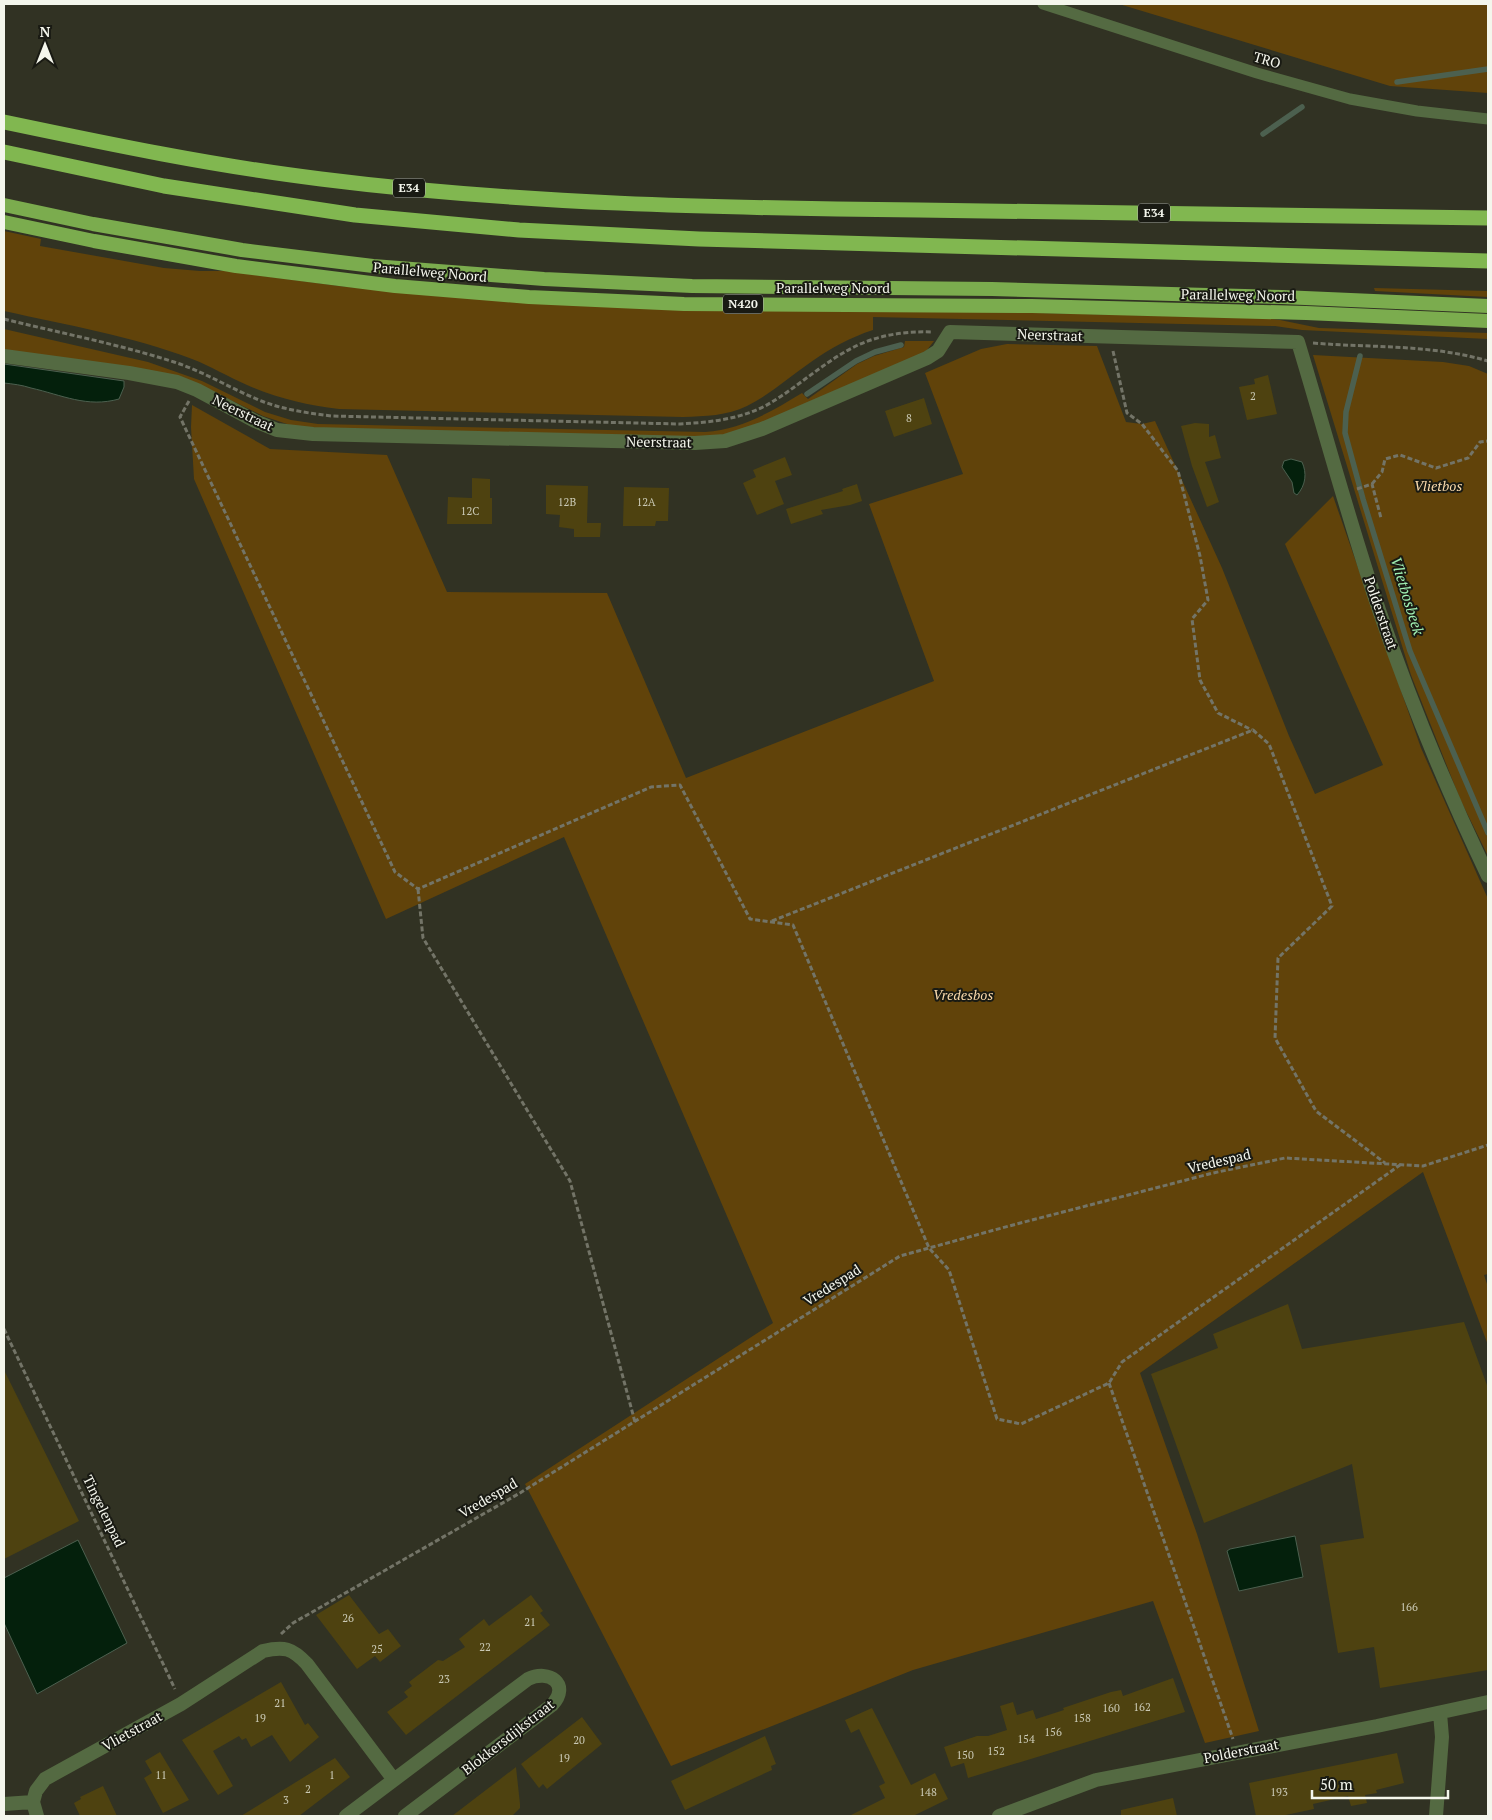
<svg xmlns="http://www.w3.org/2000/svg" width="1492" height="1820" viewBox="0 0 1492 1820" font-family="'PT Serif',serif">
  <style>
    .green { fill: #61430a }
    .water { fill: #04200c; stroke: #4c604f }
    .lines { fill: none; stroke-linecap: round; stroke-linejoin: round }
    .stream { stroke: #4c604f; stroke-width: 5.5 }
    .building { fill: #4e4210 }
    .path { stroke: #737467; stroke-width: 3; stroke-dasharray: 5 2.5; stroke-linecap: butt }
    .service { stroke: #546a42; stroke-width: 11 }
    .minor { stroke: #546a42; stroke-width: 14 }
    .trunk { stroke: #7bac4e; stroke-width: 14 }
    .motorway { stroke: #81b750; stroke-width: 15 }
    .labels { text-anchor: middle; stroke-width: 4; stroke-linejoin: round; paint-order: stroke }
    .number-label { font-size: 11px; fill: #cac9b5 }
    .shield { fill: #191a13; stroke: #b2b4ab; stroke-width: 1 }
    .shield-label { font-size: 12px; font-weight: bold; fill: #f4f6ec }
    .street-label { font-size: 14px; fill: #f4f6ec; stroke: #191a13 }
    .park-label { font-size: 14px; font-style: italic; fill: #fadaac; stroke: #191a13 }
    .water-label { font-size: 15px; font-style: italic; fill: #a0f0b2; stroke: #191a13 }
  </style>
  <rect width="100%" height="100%" fill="#313223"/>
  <path class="green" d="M 1119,4 L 1488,4 L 1488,93 L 1390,86 Z
    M 4,231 L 41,239 L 40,246 L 164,268 L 200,271 L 226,271 L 339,286 L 437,296 L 942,311 L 1263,318 L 1280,320 L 1319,328 L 1488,333 L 1488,339 L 1302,330 L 1275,326 L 873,317 L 873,330 C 851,337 829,349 811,362 C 789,377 771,394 747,406 C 727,416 705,416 683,417 L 339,409 C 306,405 277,398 247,385 C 228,377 211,366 192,359 C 132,336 67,325 4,311 Z
    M 1374,288 L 1488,291 L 1488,297 L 1375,291 Z
    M 4,329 L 148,362 L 202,381 L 265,412 L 291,420 L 318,424 L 705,432 C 742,429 771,412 802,393 L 808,399 L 857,364 L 874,356 L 904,347 L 905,341 L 934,341 L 927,350 L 919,355 L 747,430 L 705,439 L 317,429 L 290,425 L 263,416 L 200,385 L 4,350 Z
    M 1007,344 L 1097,346 L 1126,422 L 1142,424 L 1155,421 L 1222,568 L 1289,736 L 1315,794 L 1383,765 L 1285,544 L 1333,496 L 1421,748 L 1488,899 L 1488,1274 L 1484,1275 L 1488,1287 L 1488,1345 L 1423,1172 L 1140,1373 L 1197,1534 L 1259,1731 L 1205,1743 L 1153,1601 L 913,1670 L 671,1766 L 525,1484 L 773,1323 L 564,837 L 386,919 L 194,479 L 191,427 L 192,405 L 270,449 L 387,455 L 447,592 L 607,593 L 686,778 L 934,681 L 869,504 L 963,474 L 925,373 L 981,349 Z
    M 1313,355 L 1443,362 L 1469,366 L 1488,374 L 1488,856 L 1460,799 L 1411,675 Z"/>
  <path class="water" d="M 4,364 L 124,381 L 124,387 L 119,399 C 87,408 62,395 31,388 C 22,385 13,384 4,383 Z
    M 1291,459 L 1302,462 C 1307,473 1306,485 1297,495 L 1294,493 L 1292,482 L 1282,467 L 1284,461 Z
    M 1295,1536 L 1303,1577 L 1239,1591 L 1227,1551 L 1230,1549 Z
    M 78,1540 L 127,1643 L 37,1694 L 4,1623 L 4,1578 Z"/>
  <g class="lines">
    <path class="stream" d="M 1397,82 L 1488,69
      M 1263,134 L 1302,107
      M 1360,356 L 1346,412 L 1345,433 L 1363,499 L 1410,651 L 1488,833
      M 807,394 L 856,361 L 875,352 L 901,345"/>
  </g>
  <path class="building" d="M 1268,375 L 1277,414 L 1247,420 L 1239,387 L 1255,384 L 1254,379 Z
    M 924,398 L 932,424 L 894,437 L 885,411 Z
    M 1195,423 L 1209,424 L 1209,437 L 1215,435 L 1221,458 L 1205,462 L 1219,502 L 1207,507 L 1192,466 L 1181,426 Z
    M 785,457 L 792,475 L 775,481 L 784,504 L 757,515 L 743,483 L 756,477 L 753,470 Z
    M 472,478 L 490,479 L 490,498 L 492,498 L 492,524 L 447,524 L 448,497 L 472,498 Z
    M 857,484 L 862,501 L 850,505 L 821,510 L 823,514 L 791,524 L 786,509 L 843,491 L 842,489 Z
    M 546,485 L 588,486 L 587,523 L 601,523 L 600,537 L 574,537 L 574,529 L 559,527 L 560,515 L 546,514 Z
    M 624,487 L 669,488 L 668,521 L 656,521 L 655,526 L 623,526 Z
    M 1288,1304 L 1302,1349 L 1464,1322 L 1488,1388 L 1488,1670 L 1380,1688 L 1374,1647 L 1338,1653 L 1320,1545 L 1364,1538 L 1352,1464 L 1204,1523 L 1151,1374 L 1218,1348 L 1213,1334 Z
    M 4,1370 L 79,1521 L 4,1559 Z
    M 349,1595 L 379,1634 L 388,1629 L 401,1646 L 380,1662 L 375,1656 L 357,1669 L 316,1615 Z
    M 531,1595 L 543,1611 L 540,1613 L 550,1625 L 406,1735 L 387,1712 L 408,1697 L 404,1692 L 412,1686 L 409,1682 L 438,1660 L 443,1661 L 465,1647 L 459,1639 L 484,1619 L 489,1626 Z
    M 1173,1678 L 1185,1712 L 968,1778 L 964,1763 L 951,1767 L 944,1747 L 977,1736 L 988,1736 L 1007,1730 L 1000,1706 L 1013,1702 L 1017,1715 L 1033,1710 L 1036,1719 L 1064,1710 L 1063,1708 L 1111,1692 L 1121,1690 L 1123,1696 Z
    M 281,1682 L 305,1725 L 308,1723 L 319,1737 L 290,1762 L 272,1735 L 251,1747 L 246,1738 L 242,1740 L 239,1736 L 213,1751 L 233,1786 L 218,1795 L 182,1740 Z
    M 872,1708 L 911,1785 L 935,1773 L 948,1799 L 913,1816 L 849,1816 L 885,1798 L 879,1786 L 885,1783 L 859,1729 L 851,1733 L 845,1720 Z
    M 582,1717 L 602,1744 L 547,1789 L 543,1784 L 539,1788 L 521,1764 Z
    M 765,1736 L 776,1764 L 771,1766 L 772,1770 L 685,1810 L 671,1781 Z
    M 160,1752 L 189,1800 L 163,1813 L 144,1778 L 152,1773 L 145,1761 Z
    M 1397,1753 L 1404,1783 L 1376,1790 L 1377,1793 L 1365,1795 L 1367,1803 L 1351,1806 L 1348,1796 L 1313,1804 L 1314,1809 L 1281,1816 L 1256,1816 L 1249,1783 Z
    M 335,1758 L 350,1777 L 299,1816 L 241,1816 Z
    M 516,1767 L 520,1804 L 520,1808 L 512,1816 L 452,1816 Z
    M 103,1786 L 117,1816 L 80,1816 L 74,1803 L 81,1799 L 80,1797 Z
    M 1173,1798 L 1177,1816 L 1121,1816 L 1121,1810 Z"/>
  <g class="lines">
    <path class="path" d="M 4,319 C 60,333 118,344 174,362 C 205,372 233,390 264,402 C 286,410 308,413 331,416 L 680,424 C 710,422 737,420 765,406 C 796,389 822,363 854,347 C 878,335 905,331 932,332
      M 1313,343 C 1373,348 1430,344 1488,361
      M 1113,351 L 1127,413 L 1142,424 L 1178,471 L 1200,556 L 1208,600 L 1192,619 L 1200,680 L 1218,713 L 1252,730
      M 189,401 L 180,417 L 395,872 L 418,889 L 651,787 L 680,785 L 750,919 L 793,925 L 929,1248 L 949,1270 L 997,1419 L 1021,1424 L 1109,1383 L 1122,1362 L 1400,1165
      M 1372,484 L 1382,472 L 1385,459 L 1400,455 L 1436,468 L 1468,458 L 1480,442 L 1488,441
      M 1357,489 L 1372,484 L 1381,518
      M 418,889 L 423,938 L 570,1181 L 635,1422
      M 772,921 L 1253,730 L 1269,744 L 1332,906 L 1278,958 L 1275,1038 L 1316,1111 L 1385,1163
      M 4,1329 L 175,1689
      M 1109,1383 L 1233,1739
      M 281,1634 L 293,1623 L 520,1493 L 900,1256 L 1009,1226 L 1213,1173 L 1285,1158 L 1423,1166 L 1488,1145"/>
    <path class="service" d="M 1043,4 L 1257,73 L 1350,99 L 1417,111 L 1488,119"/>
    <path class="minor" d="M 4,356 L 129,373 L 177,382 L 197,390 L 255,421 L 277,430 L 313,434 L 695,443 L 725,441 L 762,429 L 927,358 L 938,351 L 950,332 L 1298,342 C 1325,431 1349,522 1379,610 C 1410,701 1447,790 1488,876
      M 33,1802 L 36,1791 L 45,1779 L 181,1704 L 263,1651 C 284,1646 292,1648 307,1664 L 394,1780
      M 33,1802 L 37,1816
      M 4,1804 L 33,1802
      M 346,1816 L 528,1679 C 549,1669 571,1684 552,1705 L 405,1816
      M 999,1816 L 1096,1780 L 1377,1726 L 1488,1702
      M 1436,1816 L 1442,1737 L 1440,1713"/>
    <path class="trunk" d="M 4,205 L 93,224 L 242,250 L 373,266 L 544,279 L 692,286 L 992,289 L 1282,297 L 1488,306
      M 4,222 L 94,241 L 236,266 L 395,286 L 529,297 L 684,304 L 1032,306 L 1306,313 L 1488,321"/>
    <path class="motorway" d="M 4,122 C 109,144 214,166 321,179 C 519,204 719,208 919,210 C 1109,212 1299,214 1488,218
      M 4,152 L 164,186 L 355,215 L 519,230 L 699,239 L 1488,261"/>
  </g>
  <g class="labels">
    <g class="number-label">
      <text x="1253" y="400">2</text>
      <text x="909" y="422">8</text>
      <text x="567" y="506">12B</text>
      <text x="646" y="506">12A</text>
      <text x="470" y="515">12C</text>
      <text x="1409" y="1611">166</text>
      <text x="348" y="1622">26</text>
      <text x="530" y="1626">21</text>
      <text x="485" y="1651">22</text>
      <text x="377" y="1653">25</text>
      <text x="444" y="1683">23</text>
      <text x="280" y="1707">21</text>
      <text x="1142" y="1711">162</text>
      <text x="1111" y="1712">160</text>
      <text x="260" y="1722">19</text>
      <text x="1082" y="1722">158</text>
      <text x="1053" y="1736">156</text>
      <text x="1026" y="1743">154</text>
      <text x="579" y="1744">20</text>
      <text x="996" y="1755">152</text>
      <text x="965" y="1759">150</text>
      <text x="564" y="1762">19</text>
      <text x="161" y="1779">11</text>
      <text x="332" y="1779">1</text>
      <text x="308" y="1793">2</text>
      <text x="928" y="1796">148</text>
      <text x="1279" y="1796">193</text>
      <text x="286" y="1804">3</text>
    </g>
    <g class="shield">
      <rect x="393" y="178.5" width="32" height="19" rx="4"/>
      <rect x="1138" y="203.5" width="32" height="19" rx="4"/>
      <rect x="723" y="294.5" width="40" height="19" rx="4"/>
    </g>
    <g class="shield-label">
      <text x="409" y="192">E34</text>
      <text x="1154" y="217">E34</text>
      <text x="743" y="308">N420</text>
    </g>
    <g class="street-label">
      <text transform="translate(1267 60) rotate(16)" y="5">TRO</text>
      <text transform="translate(430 272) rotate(5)" y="5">Parallelweg Noord</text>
      <text x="833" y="293">Parallelweg Noord</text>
      <text transform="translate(1238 295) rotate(1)" y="5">Parallelweg Noord</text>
      <text transform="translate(1050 335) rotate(2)" y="5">Neerstraat</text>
      <text transform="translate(243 413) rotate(26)" y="5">Neerstraat</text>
      <text transform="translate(659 442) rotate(1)" y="5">Neerstraat</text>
      <text transform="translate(1381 613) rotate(71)" y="5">Polderstraat</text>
      <text transform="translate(1219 1161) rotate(-13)" y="5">Vredespad</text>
      <text transform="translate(832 1285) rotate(-32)" y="5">Vredespad</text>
      <text transform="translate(488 1498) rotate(-30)" y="5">Vredespad</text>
      <text transform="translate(104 1511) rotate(64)" y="5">Tingelenpad</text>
      <text transform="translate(132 1731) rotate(-29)" y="5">Vlietstraat</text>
      <text transform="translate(508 1737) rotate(-38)" y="5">Blokkersdijkstraat</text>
      <text transform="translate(1241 1751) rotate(-11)" y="5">Polderstraat</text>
    </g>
    <g class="park-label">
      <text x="1438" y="491">Vlietbos</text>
      <text x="963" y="1000">Vredesbos</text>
    </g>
    <g class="water-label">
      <text transform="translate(1407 596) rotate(73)" y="5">Vlietbosbeek</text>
    </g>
  </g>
  <rect width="1492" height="1820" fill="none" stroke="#f4f6ec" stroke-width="10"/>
  <g transform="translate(45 45)" stroke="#191a13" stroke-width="4" paint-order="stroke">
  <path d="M0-4L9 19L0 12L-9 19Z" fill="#f4f6ec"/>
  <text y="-8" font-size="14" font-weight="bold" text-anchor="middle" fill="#f4f6ec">N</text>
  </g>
  <path d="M1312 1790v8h136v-8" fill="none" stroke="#f4f6ec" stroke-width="2.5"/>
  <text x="1320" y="1790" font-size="15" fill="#f4f6ec" stroke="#191a13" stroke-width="4" paint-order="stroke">50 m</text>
</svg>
